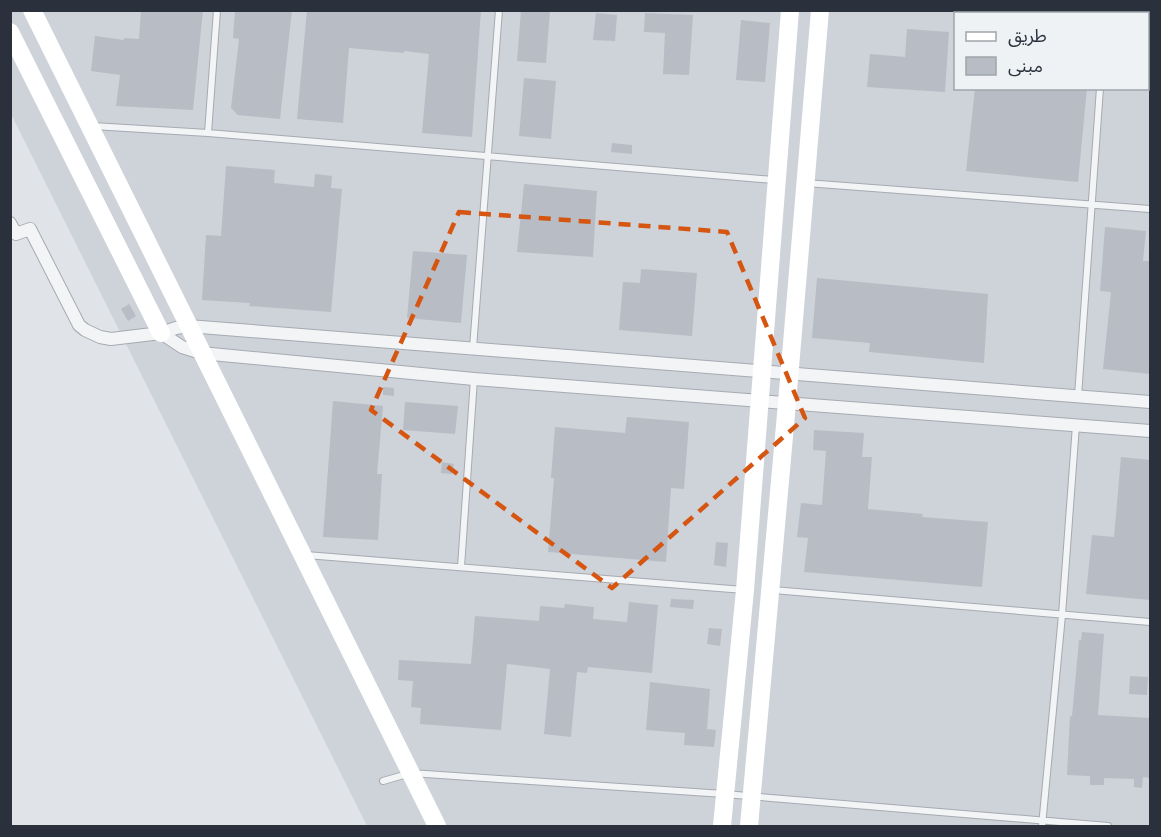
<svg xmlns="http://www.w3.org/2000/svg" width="1161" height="837" viewBox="0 0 1161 837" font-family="'DM Sans','Noto Sans Arabic',sans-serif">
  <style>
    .built { fill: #ced2d9; fill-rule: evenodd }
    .building { fill: #b8bcc4 }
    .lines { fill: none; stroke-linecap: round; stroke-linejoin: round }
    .lane-casing { stroke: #a6aab1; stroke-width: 8 }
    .street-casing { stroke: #a6aab1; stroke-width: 14 }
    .lane { stroke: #f2f4f6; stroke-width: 6 }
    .street { stroke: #f2f4f6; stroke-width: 12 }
    .secondary { stroke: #fff; stroke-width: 18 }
    .marked { fill: none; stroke: #d55511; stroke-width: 4.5; stroke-dasharray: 12 8; stroke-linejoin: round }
  </style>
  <rect width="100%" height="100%" fill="#e0e3e7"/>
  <path class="built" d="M 11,11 L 1150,11 L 1150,826 L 367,826 L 11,114 ZM 956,14 L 1148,14 L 1148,88 L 956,88 Z"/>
  <path class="building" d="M 141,10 L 203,10 L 193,110 L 116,106 L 120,75 L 91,71 L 95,36 L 124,40 L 124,38 L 139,39 Z
    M 235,10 L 292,10 L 280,119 L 238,115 L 231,108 L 239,39 L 233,38 Z
    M 307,10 L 481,10 L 472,137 L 422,133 L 429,54 L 404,51 L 404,53 L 349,48 L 343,123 L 297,119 Z
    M 521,10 L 550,10 L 546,63 L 517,61 Z
    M 596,13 L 617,15 L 615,41 L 593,40 Z
    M 645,13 L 693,15 L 689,75 L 663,74 L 665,33 L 644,32 Z
    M 741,20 L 770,23 L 765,82 L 736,80 Z
    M 907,29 L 949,32 L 945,92 L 867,87 L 870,54 L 905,57 Z
    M 524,78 L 556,81 L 551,139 L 519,136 Z
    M 975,88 L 1087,88 L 1078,182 L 966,171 Z
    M 612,143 L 632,145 L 632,154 L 611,152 Z
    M 226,166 L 275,170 L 274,183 L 314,187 L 315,174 L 332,176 L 331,188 L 342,189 L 331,312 L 249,306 L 250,303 L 202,300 L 206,235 L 221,236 Z
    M 524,184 L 597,191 L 593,257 L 517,252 Z
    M 1105,227 L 1146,231 L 1143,261 L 1150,261 L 1150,374 L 1103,369 L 1111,292 L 1100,291 Z
    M 413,251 L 467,255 L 461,323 L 407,318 Z
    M 641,269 L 697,273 L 692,336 L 619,330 L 623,282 L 640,283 Z
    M 817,278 L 988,294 L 984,363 L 869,352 L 870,343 L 812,338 Z
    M 129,304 L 136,316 L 128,321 L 121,309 Z
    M 383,387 L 394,388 L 394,396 L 383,395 Z
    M 333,401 L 383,406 L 377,474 L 382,474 L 378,540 L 323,537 Z
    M 405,402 L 458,406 L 455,434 L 403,430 Z
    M 627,417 L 689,422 L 684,489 L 671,488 L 666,562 L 548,552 L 554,478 L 551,478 L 555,427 L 625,433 Z
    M 814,430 L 864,433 L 862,457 L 872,457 L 868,509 L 923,514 L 922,517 L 988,522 L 982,587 L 804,572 L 808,538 L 797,537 L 801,503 L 822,505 L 826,451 L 813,450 Z
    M 1121,457 L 1150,460 L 1150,600 L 1086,594 L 1092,535 L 1114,537 Z
    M 442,462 L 454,464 L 452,474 L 441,473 Z
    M 716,542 L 728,543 L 726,567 L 714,565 Z
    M 671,599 L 694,600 L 693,609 L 670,607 Z
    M 629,602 L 658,605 L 652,673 L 588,667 L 587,673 L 577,672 L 571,737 L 544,734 L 550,669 L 507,664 L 501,730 L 420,724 L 421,708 L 411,707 L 413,681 L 398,680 L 399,660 L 471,664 L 475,616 L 539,621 L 540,606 L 564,608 L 565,604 L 594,607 L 593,619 L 627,622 Z
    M 709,628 L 722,629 L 720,646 L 707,644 Z
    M 1082,632 L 1104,634 L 1098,715 L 1150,718 L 1150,778 L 1143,777 L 1142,788 L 1134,787 L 1134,779 L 1104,778 L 1104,785 L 1090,785 L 1090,776 L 1067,775 L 1070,716 L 1072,716 L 1079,640 L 1081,640 Z
    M 1130,676 L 1148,677 L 1147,695 L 1129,694 Z
    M 650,682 L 710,689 L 707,729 L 716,730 L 714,747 L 684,745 L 685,733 L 646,730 Z"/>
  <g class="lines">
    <g class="lane-casing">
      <path id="lane" d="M 93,126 L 208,133 L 774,180
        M 208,133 L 217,10
        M 806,183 L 1150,209
        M 473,348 L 499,10
        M 1078,396 L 1100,88
        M 306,555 L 744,590
        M 461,567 L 474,379
        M 773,590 L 1150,622
        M 383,781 L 411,773 L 724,794 L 1108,826
        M 1042,826 L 1062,615 L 1076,425"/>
    </g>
    <g class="street-casing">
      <path id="street" d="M 10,223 L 16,234 L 30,229 L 79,325 L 85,330 L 100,337 L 111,339 L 161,333 L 176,328 L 188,326 L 1150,402
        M 161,333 L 182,347 L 201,353 L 474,379 L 1150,431"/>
    </g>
    <use href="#lane" class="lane"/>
    <use href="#street" class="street"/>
    <path class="secondary" d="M 32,10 L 437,826
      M 1045,10 L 1084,14
      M 1148,18 L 1150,19
      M 10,32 L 161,333
      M 722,826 L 745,590 L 790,10
      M 749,826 L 787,403 L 820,10"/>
  </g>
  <path class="marked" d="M 459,212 L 727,232 L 805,418 L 612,588 L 371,410 Z"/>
  <rect width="1161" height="837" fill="none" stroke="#2a313d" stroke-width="24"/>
  <rect x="954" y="12" width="195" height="78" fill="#eff2f5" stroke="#a0a5ab" stroke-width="1.5"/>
  <rect x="966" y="32" width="30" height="9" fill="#ffffff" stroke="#a0a5ab" stroke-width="1.5"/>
  <text x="1008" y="42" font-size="18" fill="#2a313d">طريق</text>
  <rect x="966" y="57" width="30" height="18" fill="#b8bcc4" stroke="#a0a5ab" stroke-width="1.5"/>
  <text x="1008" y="72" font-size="18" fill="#2a313d">مبنى</text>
</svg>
